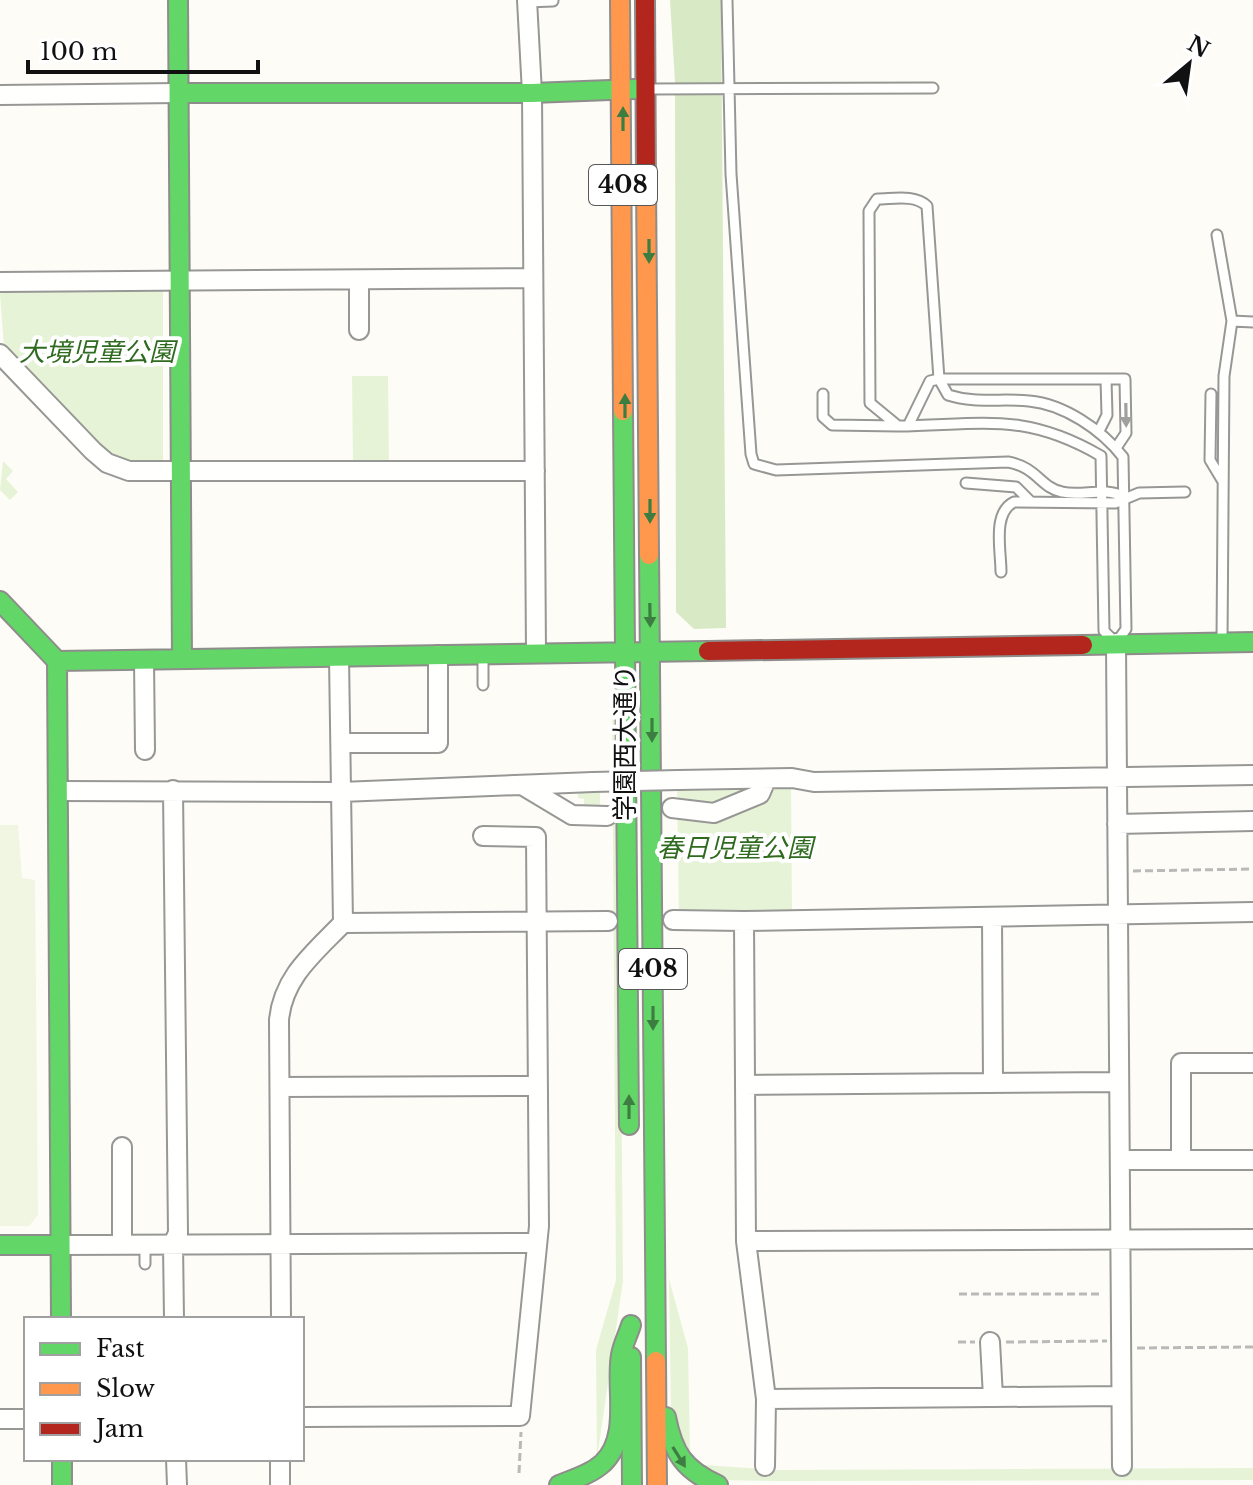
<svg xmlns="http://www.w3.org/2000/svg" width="1253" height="1485" viewBox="0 0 1253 1485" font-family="'Libre Baskerville','Noto Sans JP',serif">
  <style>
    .green { fill: #e7f3d7 }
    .forest { fill: #d8eac5 }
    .pitch { fill: #f0f6e1 }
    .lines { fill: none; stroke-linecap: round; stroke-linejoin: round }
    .lane-casing { stroke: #979795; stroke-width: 13 }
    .street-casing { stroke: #979795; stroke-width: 22 }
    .fast-casing { stroke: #8e8d8b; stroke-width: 22 }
    .slow-casing { stroke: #8e8d8b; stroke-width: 22 }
    .jam-casing { stroke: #8e8d8b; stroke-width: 22 }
    .path { stroke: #b9b9b8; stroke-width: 3; stroke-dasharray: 8 4; stroke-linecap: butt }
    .lane { stroke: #fffffe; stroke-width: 9 }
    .street { stroke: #fffffe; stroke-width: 18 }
    .fast { stroke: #63d668; stroke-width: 18 }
    .slow { stroke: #ff974d; stroke-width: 18 }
    .jam { stroke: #b3261e; stroke-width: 18 }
    .street-bridge-casing { stroke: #979795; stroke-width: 22; stroke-linecap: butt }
    .street-bridge { stroke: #fffffe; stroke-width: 18 }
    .oneway { fill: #3e7d41 }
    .oneway2 { fill: #a0a09f }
    .labels { text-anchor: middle; stroke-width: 8; stroke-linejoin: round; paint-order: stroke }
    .shield { fill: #fff; stroke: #585858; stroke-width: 2 }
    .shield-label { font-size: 24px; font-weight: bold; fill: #111 }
    .park-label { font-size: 26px; font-style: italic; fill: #2f6b1f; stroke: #fff }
    .street-label { font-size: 26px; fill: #111; stroke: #fff }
  </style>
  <rect width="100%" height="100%" fill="#fdfcf7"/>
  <path class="green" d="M 163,287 L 163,465 L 140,465 L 106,453 L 45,391 L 4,347 L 0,294 L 5,288 Z
    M 352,376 L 388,376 L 389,464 L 353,464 Z
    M 3,461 L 13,471 L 6,479 L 18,492 L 10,500 L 0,490 Z
    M 618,693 L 623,1281 L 597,1458 L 596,1350 L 616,1280 L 612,694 Z
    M 791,783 L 792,911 L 691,914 L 679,918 L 677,786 Z
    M 578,789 L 600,789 L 600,814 L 584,814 L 584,799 L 578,798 Z
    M 669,1279 L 688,1348 L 690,1454 L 671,1412 Z
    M 704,1465 L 777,1470 L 1253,1468 L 1253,1480 L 777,1481 L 718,1480 Z"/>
  <path class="forest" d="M 670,0 L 721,0 L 726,628 L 694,629 L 676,612 L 675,82 Z"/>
  <path class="pitch" d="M 0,825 L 18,825 L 22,878 L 35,880 L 38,1215 L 29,1226 L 0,1226 Z"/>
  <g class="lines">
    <g class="lane-casing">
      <path id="lane" d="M 727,0 L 731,174 L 751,454 L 754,464 L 776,470 L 1008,462 C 1037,467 1041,488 1062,492 C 1082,497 1105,486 1124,497
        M 527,2 L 553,1
        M 652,89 L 933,88
        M 877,199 C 893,199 915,194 927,206 L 939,379 L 948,395 C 976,404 1001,398 1029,401 C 1064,404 1102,430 1123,457 L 1126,629 L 1116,643 L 1104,631 L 1101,456 C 1024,411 981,425 898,426 L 870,403 L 869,211 Z
        M 1217,235 L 1232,321 L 1224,376 L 1222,642
        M 1232,321 L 1253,322
        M 823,394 L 823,417 L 832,425 L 898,426
        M 1211,394 L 1210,460 L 1222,480
        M 908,426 L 930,381 L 939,379 L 1125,379 L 1126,433 L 1116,448
        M 1099,431 L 1107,415 L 1106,379
        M 966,483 L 1016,487 L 1031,502
        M 1001,572 C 1001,550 992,513 1014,502 L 1115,503 L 1139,493 L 1185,492
        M 483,685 L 483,658
        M 145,1244 L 145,1264"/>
    </g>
    <g class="street-casing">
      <path id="street" d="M 527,0 L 532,93 L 536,653
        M 0,95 L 179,93
        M 0,282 L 532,278
        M 359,330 L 359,280
        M 0,354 L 93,451 L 107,463 L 129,471 L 535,471
        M 1116,643 L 1122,1466
        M 339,657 L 343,923
        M 144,660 L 145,750
        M 342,743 L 438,743 L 438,655
        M 678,780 L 792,778 L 814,782 L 1253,775
        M 522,785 L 572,815 L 607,816
        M 173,790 L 178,1233 L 173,1244 L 174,1319
        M 61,791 L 341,792 L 593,782
        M 672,808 L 714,813 L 760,794 L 766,780
        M 1117,824 L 1253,821
        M 992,917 L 993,1083
        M 673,920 L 744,921
        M 745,1085 L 1119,1082
        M 280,1087 L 538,1086
        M 122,1147 L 122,1244
        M 1120,1160 L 1253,1160
        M 1181,1160 L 1181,1063 L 1253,1063
        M 746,1241 L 1253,1239
        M 60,1245 L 537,1243
        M 281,1319 L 279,1020 C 283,977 314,953 343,923 L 608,921
        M 990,1342 L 993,1397
        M 1120,1396 L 766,1399 L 746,1241 L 744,921 L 1253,912
        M 302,1417 L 520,1416 L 539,1226 L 536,837 L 483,836
        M 0,1419 L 26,1419
        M 176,1459 L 177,1485
        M 765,1466 L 766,1399
        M 280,1485 L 280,1459"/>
    </g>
    <g class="fast-casing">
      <path id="fast" d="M 178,0 L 182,659
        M 179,93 L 532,93 L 636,89
        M 623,411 L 629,1125
        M 649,555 L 656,1361
        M 0,601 L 57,661 L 61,1319
        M 1083,645 L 1253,642
        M 57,661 L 708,651
        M 0,1245 L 60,1245
        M 631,1357 L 632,1485
        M 666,1417 C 673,1453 684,1470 718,1485
        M 62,1459 L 62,1485
        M 559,1485 C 574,1479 591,1474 603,1463 C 631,1436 615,1388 621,1355 C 623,1344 628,1335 631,1325"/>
    </g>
    <g class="slow-casing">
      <path id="slow" d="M 620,0 L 623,411
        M 646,183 L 649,555
        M 656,1361 L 657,1485"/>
    </g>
    <g class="jam-casing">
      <path id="jam" d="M 645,0 L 646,183
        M 708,651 L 1083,645"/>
    </g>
    <path class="path" d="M 1133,871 L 1253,869
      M 959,1294 L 1103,1294
      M 958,1342 L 975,1342
      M 1006,1342 L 1107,1341
      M 1137,1348 L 1253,1347
      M 519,1473 L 521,1432"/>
    <use href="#lane" class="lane"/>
    <use href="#street" class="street"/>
    <use href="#fast" class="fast"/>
    <use href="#slow" class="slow"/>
    <use href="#jam" class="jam"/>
    <g class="street-bridge-casing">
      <path id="street-bridge" d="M 593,782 L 678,780"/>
    </g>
    <use href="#street-bridge" class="street-bridge"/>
  </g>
  <defs><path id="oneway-solid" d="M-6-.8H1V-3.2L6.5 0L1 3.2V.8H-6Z" transform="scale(2)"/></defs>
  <g class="oneway">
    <use href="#oneway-solid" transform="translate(623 119) rotate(-90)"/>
    <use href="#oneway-solid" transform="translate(649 251) rotate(90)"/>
    <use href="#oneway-solid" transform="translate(625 406) rotate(-90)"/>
    <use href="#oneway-solid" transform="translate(650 511) rotate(90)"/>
    <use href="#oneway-solid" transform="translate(650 615) rotate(89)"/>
    <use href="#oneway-solid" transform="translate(652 730) rotate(90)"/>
    <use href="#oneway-solid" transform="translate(653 1018) rotate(90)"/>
    <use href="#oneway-solid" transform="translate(629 1107) rotate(-90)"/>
    <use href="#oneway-solid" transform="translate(679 1457) rotate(58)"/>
  </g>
  <use class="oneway2" href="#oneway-solid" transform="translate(1126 415) rotate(89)"/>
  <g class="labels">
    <g class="shield">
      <rect x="589" y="165" width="68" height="40" rx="6"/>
      <rect x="619" y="949" width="68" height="40" rx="6"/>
    </g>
    <g class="shield-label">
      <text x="623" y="193">408</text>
      <text x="653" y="977">408</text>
    </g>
    <g class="park-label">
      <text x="97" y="361">大境児童公園</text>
      <text x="735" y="857">春日児童公園</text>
    </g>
    <g class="street-label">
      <text transform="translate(625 743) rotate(-90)" y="9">学園西大通り</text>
    </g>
  </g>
  <rect x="24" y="1317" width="280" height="144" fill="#ffffff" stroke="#a0a0a0" stroke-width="2"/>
  <rect x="40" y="1343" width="40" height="12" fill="#63d668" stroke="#a0a0a0" stroke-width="2"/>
  <text x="96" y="1357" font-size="24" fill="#111111">Fast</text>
  <rect x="40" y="1383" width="40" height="12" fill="#ff974d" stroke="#a0a0a0" stroke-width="2"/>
  <text x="96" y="1397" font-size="24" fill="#111111">Slow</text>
  <rect x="40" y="1423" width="40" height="12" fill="#b3261e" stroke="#a0a0a0" stroke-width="2"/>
  <text x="96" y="1437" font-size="24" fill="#111111">Jam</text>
  <g transform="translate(1189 64) rotate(29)" stroke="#ffffff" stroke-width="6" paint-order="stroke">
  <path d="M0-6L14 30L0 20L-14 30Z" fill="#111111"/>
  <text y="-12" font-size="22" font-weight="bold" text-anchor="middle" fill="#111111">N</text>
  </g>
  <path d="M28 60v12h230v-12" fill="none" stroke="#111111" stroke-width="4"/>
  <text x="40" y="60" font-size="24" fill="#111111" stroke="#ffffff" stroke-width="6" paint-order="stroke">100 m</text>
</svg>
